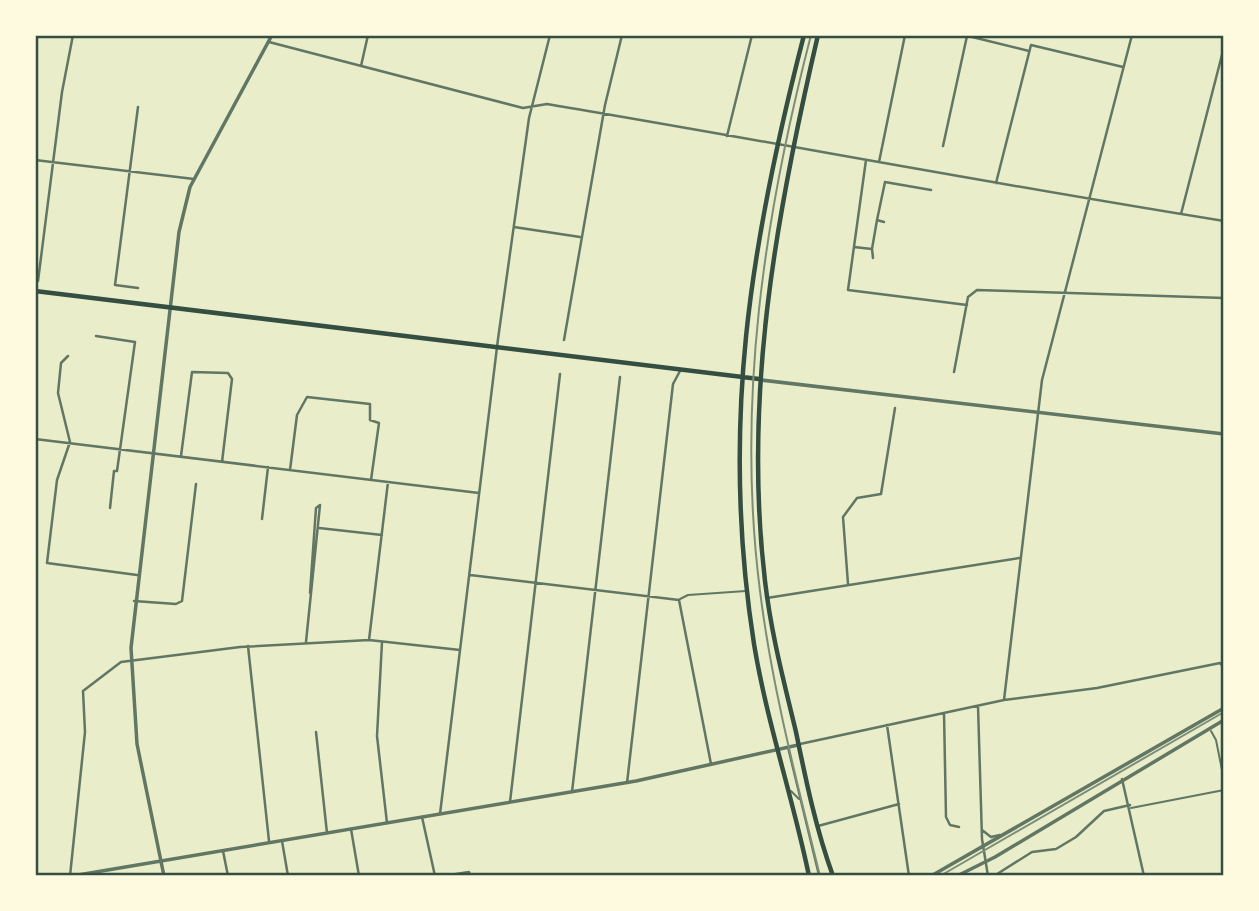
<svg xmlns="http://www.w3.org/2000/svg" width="1259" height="911" viewBox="0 0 1259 911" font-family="'Golos Text',sans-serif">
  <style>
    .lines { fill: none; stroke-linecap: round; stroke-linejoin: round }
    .service { stroke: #617663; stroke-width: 2 }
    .minor { stroke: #617663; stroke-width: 2.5 }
    .tertiary { stroke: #617663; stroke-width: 3.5 }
    .secondary { stroke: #344e41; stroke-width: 4.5 }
    .tram { stroke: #7c8e77; stroke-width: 2 }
    .neatline { fill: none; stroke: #344e41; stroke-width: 2.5 }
  </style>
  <rect width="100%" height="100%" fill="#e9edc9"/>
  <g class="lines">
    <path class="service" d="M 680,599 L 688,595 L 746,591
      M 1211,731 L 1216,740 L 1224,780
      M 788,748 L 819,876
      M 791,791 L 799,799
      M 1131,808 L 1224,790
      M 1224,845 L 1224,853"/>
    <path class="minor" d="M 964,35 L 1029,51
      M 269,42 L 523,108 L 547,104 C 773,142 998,185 1224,221
      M 361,66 L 368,35
      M 727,136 L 752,35
      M 943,146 L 967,36
      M 35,160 L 194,179
      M 866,160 L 848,290 L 967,305
      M 879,162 L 905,35
      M 996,183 L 1031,45 L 1123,67
      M 1181,214 L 1224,47
      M 877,220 L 885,182 L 931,190
      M 514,227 L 580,237
      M 854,247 L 872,249 L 877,220 L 884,222
      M 872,249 L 873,258
      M 38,281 L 62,92 L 73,35
      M 138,288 L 115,285 L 138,107
      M 96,336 L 135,342 L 117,471 L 114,471 L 110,508
      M 564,340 L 605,105 L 622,35
      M 68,356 L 61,363 L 58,393 L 70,442 L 57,480 L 47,563 L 137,575
      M 954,372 L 968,297 L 977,290 L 1224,298
      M 35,439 L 479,493
      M 181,456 L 192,372 L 228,373 L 232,379 L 222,462
      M 290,470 L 297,415 L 307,397 L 370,404 L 370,420 L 379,423 L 371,480
      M 262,519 L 268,467
      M 319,528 L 382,535
      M 470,575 L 679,600 L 711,764
      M 848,584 L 843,517 L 857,498 L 881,494 L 895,408
      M 767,598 L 1019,558
      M 134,601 L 176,604 L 182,601 L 196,484
      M 369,640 L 388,482
      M 306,642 L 320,505 L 316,508 L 310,593
      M 382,642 L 377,736 L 387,823
      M 248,646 L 269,841
      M 1004,700 L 1042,380 L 1132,35
      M 978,706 L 982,839 L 988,876
      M 944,713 L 946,817 L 950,825 L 959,827
      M 887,725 L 909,876
      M 316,732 L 327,833
      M 800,744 L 1004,700 L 1097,688 L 1220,663 L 1224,668
      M 1122,779 L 1144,876
      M 627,783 L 673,384 L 680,371
      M 572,792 L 620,377
      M 510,802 L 560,374
      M 440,814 L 498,339 L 529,118 L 550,35
      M 422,817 L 435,876
      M 818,826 L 899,804
      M 351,829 L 359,876
      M 982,830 L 991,837 L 1000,835
      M 282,841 L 288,876
      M 223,851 L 228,876
      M 70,876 L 85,732 L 83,691 L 121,662 L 240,647 L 369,640 L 460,650
      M 443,876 L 469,872 L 471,876
      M 994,876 L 1032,852 L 1056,849 L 1076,837 L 1104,811 L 1130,805"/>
    <path class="tertiary" d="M 761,380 L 1224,434
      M 72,876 L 636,781 L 798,745
      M 164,876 L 137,744 L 131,648 L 179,232 L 190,187 L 272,35
      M 931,876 L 1224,708
      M 957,876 L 995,857 L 1224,720"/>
    <path class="secondary" d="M 804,35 C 750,244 720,428 754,644 C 767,723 793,798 809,876
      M 818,35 C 776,215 743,396 765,581 C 771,633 784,682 796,732 C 806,781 816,829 833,876
      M 35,291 L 759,379"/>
    <path class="tram" d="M 811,35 C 764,217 736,403 760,591 C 772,688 797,782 820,876
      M 940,876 L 1224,712"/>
  </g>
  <rect width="1259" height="911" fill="none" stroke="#fefae0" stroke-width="74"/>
  <rect x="37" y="37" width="1185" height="837" class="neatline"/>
</svg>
